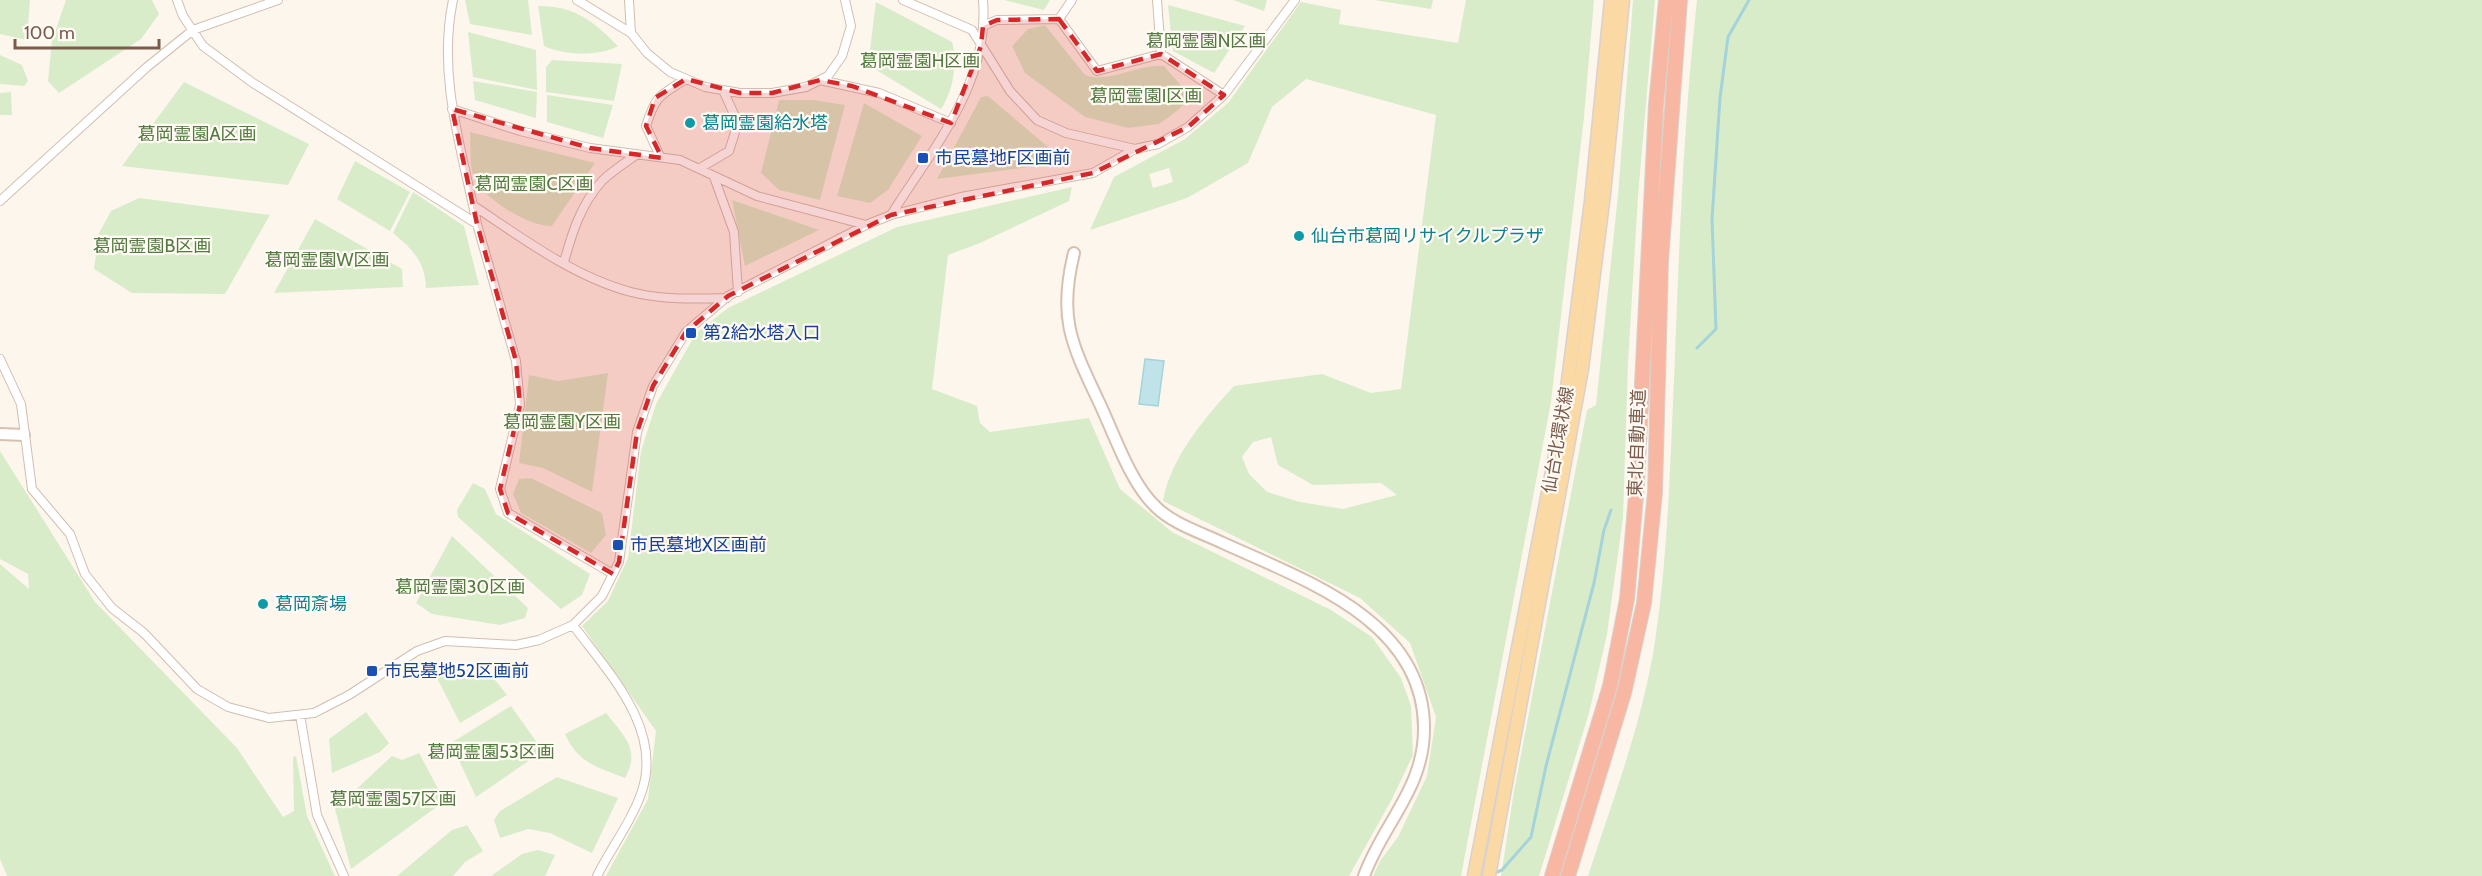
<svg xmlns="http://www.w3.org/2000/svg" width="2482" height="876" viewBox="0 0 2482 876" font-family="Cabin,'Noto Sans JP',sans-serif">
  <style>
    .green { fill: #d8ecc9; fill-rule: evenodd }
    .water { fill: #bfe3e8; stroke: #a5d3da; stroke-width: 1.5 }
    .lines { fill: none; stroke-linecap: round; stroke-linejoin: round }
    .stream { stroke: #a5d3da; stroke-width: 3 }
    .street-casing { stroke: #d1beb0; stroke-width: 10 }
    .secondary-casing { stroke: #d6c0b0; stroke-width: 14 }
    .primary-casing { stroke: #dad1cd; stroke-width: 15 }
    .highway-casing { stroke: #dad1cd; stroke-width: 16 }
    .street { stroke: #fff; stroke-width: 8 }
    .secondary { stroke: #fff; stroke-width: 10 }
    .primary { stroke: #fbd9a5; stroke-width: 12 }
    .highway { stroke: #f7b7a3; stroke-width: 14 }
    .marked { fill: #d62828; fill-opacity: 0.2; stroke: #d62828; stroke-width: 4.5; stroke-dasharray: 12 8; stroke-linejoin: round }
    .culture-dot { fill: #0f9aa8; stroke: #fffaf3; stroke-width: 2 }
    .transit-dot { fill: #1a4fb4; stroke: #fffaf3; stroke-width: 2 }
    .labels { text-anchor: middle; stroke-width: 4.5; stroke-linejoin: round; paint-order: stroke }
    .park-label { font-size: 18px; fill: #537a41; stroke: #fffaf3 }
    .culture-label { font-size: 18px; fill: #0d838f; stroke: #fffaf3; text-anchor: start }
    .transit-label { font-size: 18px; fill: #164399; stroke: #fffaf3; text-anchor: start }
    .street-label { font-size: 18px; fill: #7a5c4d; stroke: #fffaf3 }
  </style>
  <rect width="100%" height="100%" fill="#fdf6ec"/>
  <path class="green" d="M 0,0 L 30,0 L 27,40 L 0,34 Z
    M 66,0 L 152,0 L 159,14 L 141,39 L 59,93 L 48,81 L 52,41 Z
    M 465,0 L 528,0 L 532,35 L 470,24 Z
    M 1004,0 L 1050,0 L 1044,10 Z
    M 1233,0 L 1267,0 L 1264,11 Z
    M 1374,0 L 1433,0 L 1431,9 Z
    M 1466,0 L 1594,0 L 1584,117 L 1551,402 L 1461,876 L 1373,876 L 1380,861 L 1398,837 L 1427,776 L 1436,717 L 1410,643 L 1360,598 L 1163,501 C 1170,459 1205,417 1234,386 L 1322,374 L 1371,393 L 1401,389 L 1436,115 L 1306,79 L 1272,107 L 1248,163 L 1187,198 L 1090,230 L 1114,177 L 1185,139 L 1228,103 L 1301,2 L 1341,10 L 1339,24 L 1458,43 ZM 1169,168 L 1173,182 L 1153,188 L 1149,174 ZM 1271,437 L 1278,465 L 1313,485 L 1381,483 L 1397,495 L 1343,509 L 1300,502 L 1267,492 L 1249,474 L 1242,457 L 1253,442 Z
    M 1633,0 L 1655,0 L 1638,196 L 1628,363 L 1623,518 L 1607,634 L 1589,713 L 1539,876 L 1501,876 L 1514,791 L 1587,410 L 1596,405 L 1618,195 Z
    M 1697,0 L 2482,0 L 2482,876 L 1588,876 C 1613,799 1643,721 1655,641 C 1668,554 1670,467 1674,380 C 1679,253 1683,126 1697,0 Z
    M 876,2 L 952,42 C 958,62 953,92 941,109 L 868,65 Z
    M 1168,5 L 1245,26 L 1214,73 L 1173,51 Z
    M 538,6 C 576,6 593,21 618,46 C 599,57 563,55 544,46 Z
    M 1045,25 L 1085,75 C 1109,84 1139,63 1164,66 L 1191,97 L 1177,111 L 1159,124 L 1128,128 L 1085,117 L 1025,73 L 1012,46 L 1028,29 Z
    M 468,32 L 536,50 L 537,90 L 473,77 Z
    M 0,55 L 22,65 L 28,81 L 24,86 L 0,84 Z
    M 552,60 L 622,64 L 614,101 L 546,92 L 546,67 Z
    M 473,81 L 537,92 L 536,118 L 475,100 Z
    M 184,82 L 309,144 L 288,185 L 122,166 Z
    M 11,92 L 12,115 L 0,115 L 0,93 Z
    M 547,95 L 613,105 L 603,138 L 547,122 Z
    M 988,96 L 1054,152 L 1053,164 L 937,179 L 981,97 Z
    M 779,100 L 814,100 L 845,105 L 820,200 L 779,190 L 761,173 Z
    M 864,103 L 922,136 L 888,190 L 870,203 L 837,196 Z
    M 470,132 L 595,163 L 552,226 C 528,227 481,198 473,174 C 469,162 471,145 470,132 Z
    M 355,161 L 410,192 L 390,231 L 337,199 Z
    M 1072,187 L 1069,201 L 980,243 L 948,255 L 932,389 L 977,406 L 980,423 L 990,432 L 1089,418 L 1120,489 L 1172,532 L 1331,610 L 1372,637 L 1401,678 L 1411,706 L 1413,755 L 1392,799 L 1349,876 L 606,876 L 648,799 L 656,731 L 582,626 L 608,601 L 628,558 L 641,451 L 656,404 L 696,333 L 728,308 L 897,227 Z
    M 413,192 L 464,226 L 479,285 L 426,288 C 425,261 413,250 393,233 Z
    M 139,198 L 270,215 L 225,294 L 132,293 L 94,269 L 99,233 L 111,211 Z
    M 732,200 L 819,230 L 745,266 Z
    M 315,219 L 402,269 L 403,287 L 274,293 Z
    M 608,373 L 592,492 L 543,468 L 519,463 L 529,375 L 558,381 Z
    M 0,451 L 95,602 L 237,748 L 283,817 L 294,811 L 293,757 L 296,756 L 307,816 L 335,876 L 7,876 L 0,859 L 0,564 L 29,589 L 28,574 L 0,559 Z
    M 531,478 L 602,513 L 606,535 L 591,553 L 521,513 L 513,494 L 519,479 Z
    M 473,483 L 485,489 L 496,514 L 590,574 L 582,595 L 561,609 L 458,517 L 457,510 Z
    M 452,536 L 528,608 L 525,618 L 500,625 L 432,614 L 416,603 Z
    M 485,667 L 507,695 L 460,723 L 434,672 Z
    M 511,706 L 543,751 L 476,797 L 451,743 Z
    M 366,712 L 389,743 L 380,752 L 332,773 L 329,739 Z
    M 606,713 C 624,736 641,749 625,778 C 597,767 578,763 565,734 Z
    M 419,753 L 442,796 L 437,801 L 438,806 L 351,869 L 335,809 L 392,756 L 402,760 Z
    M 557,777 L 618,798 L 592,853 L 550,833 L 528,829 L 500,838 L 494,820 L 500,811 Z
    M 467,825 L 483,851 L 465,862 L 453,876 L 397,876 L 452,830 Z
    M 538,850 L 555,855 L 545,876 L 491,876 L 522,854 Z"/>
  <path class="water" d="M 1145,359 L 1164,361 L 1158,406 L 1139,404 Z"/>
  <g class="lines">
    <path class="stream" d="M 1697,348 L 1716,329 L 1712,219 L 1720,98 L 1728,37 L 1749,0
      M 1492,874 L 1502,870 L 1531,837 L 1546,766 L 1594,583 L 1604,530 L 1611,510"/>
    <g class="street-casing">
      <path id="street" d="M 177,0 L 183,16 L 203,46 L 253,83 L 477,224 L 516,361 L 520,405 L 500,489 L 508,513 L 613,574
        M 453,0 C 437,76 462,150 477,224
        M 577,0 L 631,33
        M 629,0 L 631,33 L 647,53 L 670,72 L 705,87 L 740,93 L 772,93 L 806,87 L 828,76 L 842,56 L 851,26 L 845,0
        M 903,0 L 972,30 L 1010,91 L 1037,120 L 1066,133 L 1135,149
        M 1157,0 L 1161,54
        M 1059,19 L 1072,0
        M 983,26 L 997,20 L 1059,19 L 1097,71 L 1161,54 L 1224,95
        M 820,80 L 879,93 L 951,123
        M 452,109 L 520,131 L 590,148 L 680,160 L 757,196 L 866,225
        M 660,156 L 646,126 C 656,95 659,96 686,79
        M 700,168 L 729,151 L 738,123 L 723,90
        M 714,177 L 734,232 L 738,292
        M 0,201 L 147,67 L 193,30 L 278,0
        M 474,206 C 522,238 574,277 631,292 C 662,300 695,299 727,298
        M 891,215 C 933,148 990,83 983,0
        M 564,262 C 572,233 581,204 602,181 C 612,171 625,163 636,155
        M 0,359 L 21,404 L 32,489 L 70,534 L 85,574 L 112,608 L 144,633 L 197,689 L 228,707 L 269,718 L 314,713 L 349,695 L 417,651 L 445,641 L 516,645 L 539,640 L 573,625 L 602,596 L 619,562 L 637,432 L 653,386 L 686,332 L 728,296 L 866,225 L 891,215 L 961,197 L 1093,173 L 1135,149 L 1158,144 L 1188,127 L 1224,95 L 1295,0
        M 573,625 C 607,671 663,728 642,791 C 632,821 611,848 597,876
        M 300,715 L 317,815 L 344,876"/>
    </g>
    <g class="secondary-casing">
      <path id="secondary" d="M 1074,253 C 1058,317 1071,343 1098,400 C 1114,433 1130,483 1156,507 C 1173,524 1202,533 1223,543 C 1304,580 1423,620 1424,727 C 1425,788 1383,823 1364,876
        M 0,434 L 24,435"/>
    </g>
    <g class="primary-casing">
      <path id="primary" d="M 1474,876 L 1565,404 L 1591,201 L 1611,0
        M 1489,876 L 1582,369 L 1604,194 L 1623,0"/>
    </g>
    <g class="highway-casing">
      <path id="highway" d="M 1552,876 L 1610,686 L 1627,599 L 1637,484 L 1656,105 L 1666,0
        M 1568,876 L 1624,693 L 1644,603 L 1655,492 L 1661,261 L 1680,0"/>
    </g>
    <use href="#street" class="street"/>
    <use href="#secondary" class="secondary"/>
    <use href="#primary" class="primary"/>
    <use href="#highway" class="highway"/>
  </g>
  <path class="marked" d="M 1059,19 L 1097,71 L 1161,54 L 1224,95 L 1188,127 L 1093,173 L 891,215 L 728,296 L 686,332 L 653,386 L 637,432 L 619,562 L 613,574 L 508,513 L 500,489 L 520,405 L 516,361 L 477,224 L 452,109 L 590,148 L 662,158 L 646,126 L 655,98 L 686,79 L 740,93 L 772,93 L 820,80 L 852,86 L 951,123 L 981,46 L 983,26 L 997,20 Z"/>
  <g class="culture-dot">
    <circle cx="690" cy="123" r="6"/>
    <circle cx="1299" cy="236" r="6"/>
    <circle cx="263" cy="604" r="6"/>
  </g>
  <g class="transit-dot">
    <rect x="917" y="152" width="12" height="12" rx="3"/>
    <rect x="685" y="327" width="12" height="12" rx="3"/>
    <rect x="612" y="539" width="12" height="12" rx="3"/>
    <rect x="366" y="665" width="12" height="12" rx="3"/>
  </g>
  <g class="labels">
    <g class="park-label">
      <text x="1206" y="47">葛岡霊園N区画</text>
      <text x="920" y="67">葛岡霊園H区画</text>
      <text x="1146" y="102">葛岡霊園I区画</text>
      <text x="197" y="140">葛岡霊園A区画</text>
      <text x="534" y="190">葛岡霊園C区画</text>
      <text x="152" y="252">葛岡霊園B区画</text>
      <text x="327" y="266">葛岡霊園W区画</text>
      <text x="562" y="428">葛岡霊園Y区画</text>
      <text x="460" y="593">葛岡霊園30区画</text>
      <text x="491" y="758">葛岡霊園53区画</text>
      <text x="393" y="805">葛岡霊園57区画</text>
    </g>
    <g class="culture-label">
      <text x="702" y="129">葛岡霊園給水塔</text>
      <text x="1311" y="242">仙台市葛岡リサイクルプラザ</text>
      <text x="275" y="610">葛岡斎場</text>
    </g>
    <g class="transit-label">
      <text x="935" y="164">市民墓地F区画前</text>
      <text x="703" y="339">第2給水塔入口</text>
      <text x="630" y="551">市民墓地X区画前</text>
      <text x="384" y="677">市民墓地52区画前</text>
    </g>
    <g class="street-label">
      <text transform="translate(1558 440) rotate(-80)" y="6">仙台北環状線</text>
      <text transform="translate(1637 443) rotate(-88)" y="6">東北自動車道</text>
    </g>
  </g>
  <path d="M15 39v9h144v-9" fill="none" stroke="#7a5c4d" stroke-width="3"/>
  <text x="24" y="39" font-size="18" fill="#7a5c4d" stroke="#fffaf3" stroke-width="4.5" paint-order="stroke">100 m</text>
</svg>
